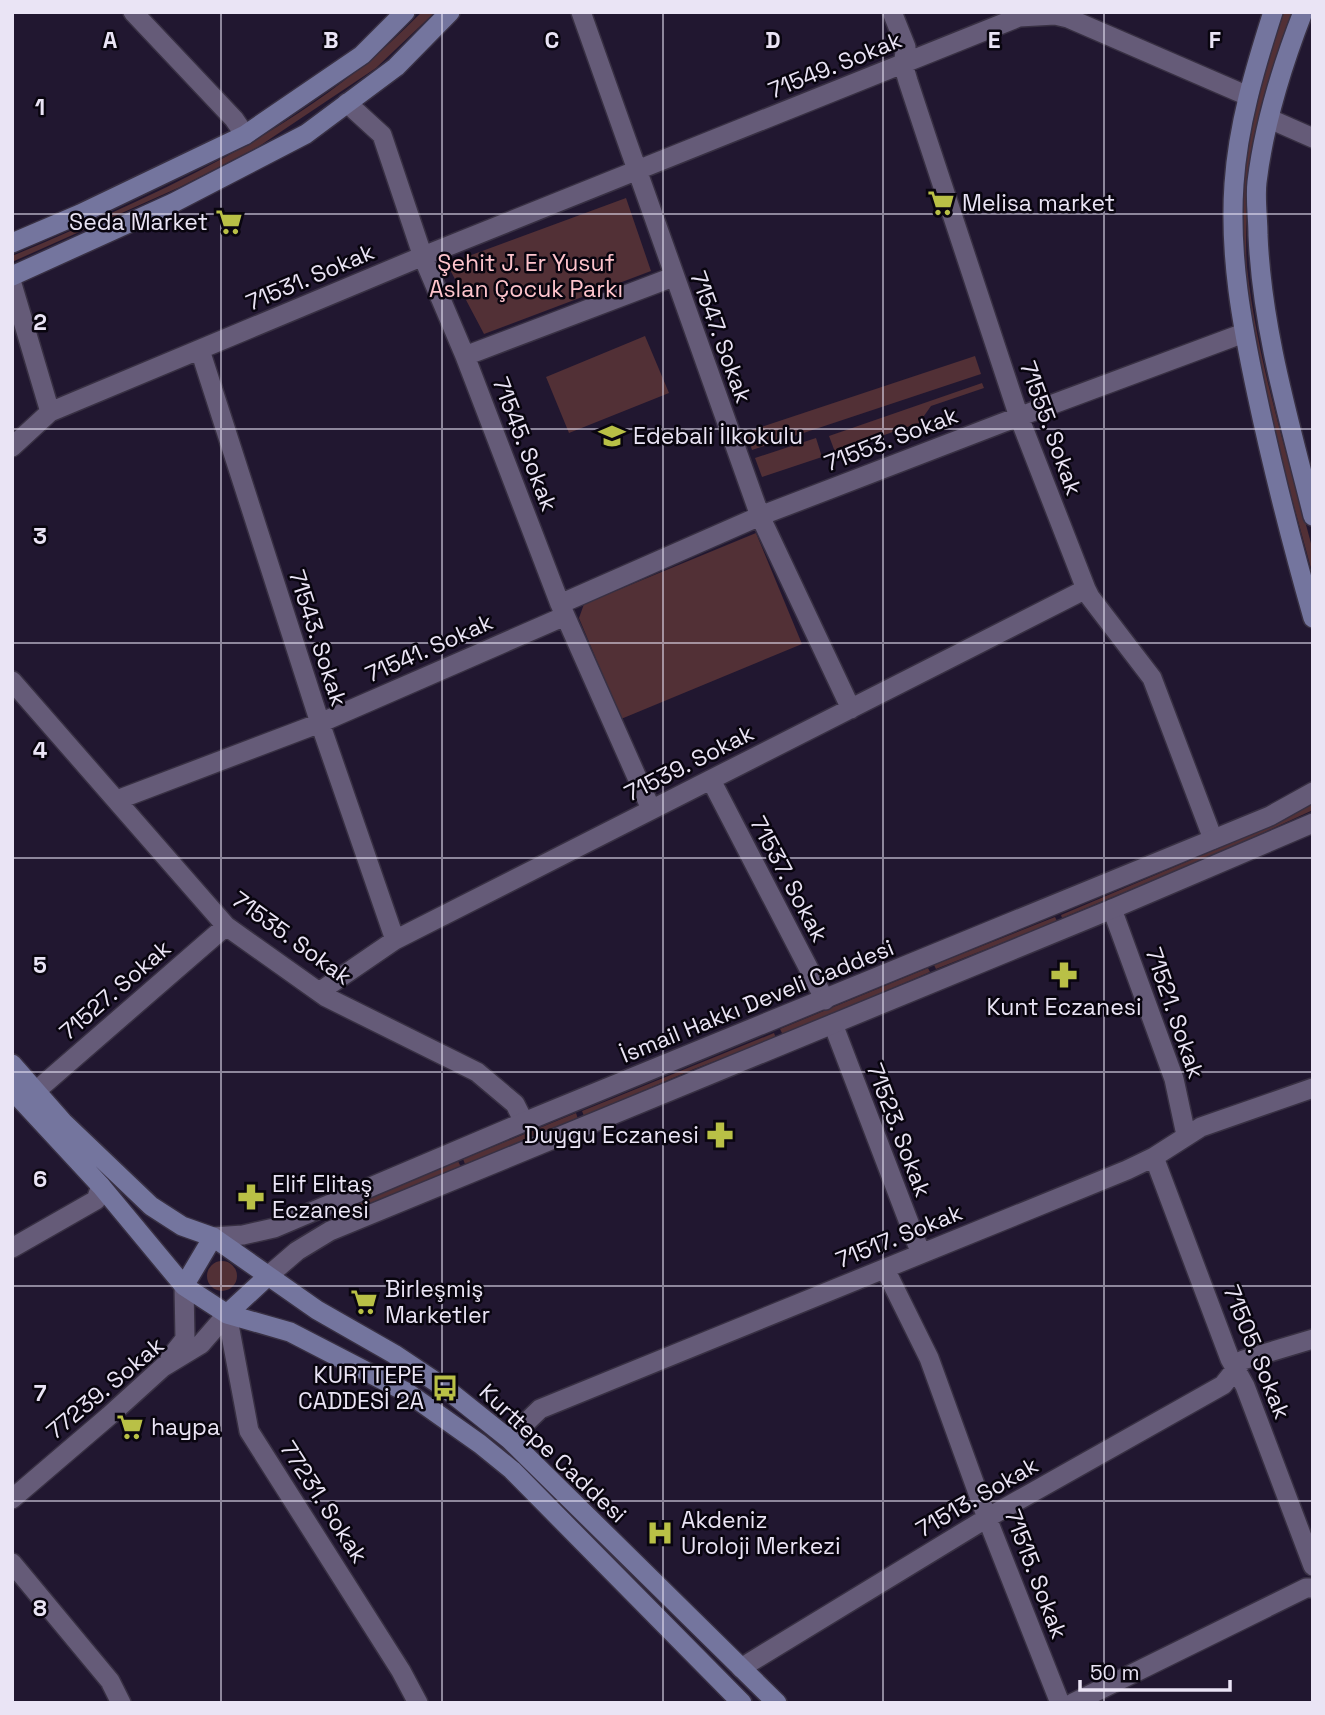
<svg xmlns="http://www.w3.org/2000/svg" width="1325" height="1715" viewBox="0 0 1325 1715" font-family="'Space Grotesk',sans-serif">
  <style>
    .green { fill: #523036 }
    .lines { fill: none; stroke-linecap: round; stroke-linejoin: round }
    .minor-casing { stroke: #383043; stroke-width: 22 }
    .tertiary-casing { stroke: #383043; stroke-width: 22 }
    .secondary-casing { stroke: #383043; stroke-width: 22 }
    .minor { stroke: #655b78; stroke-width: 19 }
    .tertiary { stroke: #655b78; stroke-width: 19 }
    .secondary { stroke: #74759e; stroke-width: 19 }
    .grid { fill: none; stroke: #eae4f5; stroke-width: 2; stroke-opacity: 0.55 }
    .labels { text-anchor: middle; stroke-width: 5; stroke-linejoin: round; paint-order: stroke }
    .street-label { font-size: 23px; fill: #eae4f5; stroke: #09050f }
    .poi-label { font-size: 23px; fill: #eae4f5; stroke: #09050f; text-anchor: start }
    .park-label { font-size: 23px; fill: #fec4cc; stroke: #09050f }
    .grid-label { font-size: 23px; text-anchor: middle; font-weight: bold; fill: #eae4f5; stroke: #09050f; stroke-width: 5; stroke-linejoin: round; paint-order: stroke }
  </style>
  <rect width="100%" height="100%" fill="#211730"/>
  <path class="green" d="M 422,12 L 435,12 L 376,68 L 258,147 L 180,187 L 12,262 L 12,256 C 137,203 267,147 371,59 C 389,45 405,28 422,12 Z
    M 1283,12 L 1292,12 C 1273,69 1252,126 1248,187 C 1247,212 1245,241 1247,267 C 1257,362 1289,459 1313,551 L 1313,576 C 1281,454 1231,309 1242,183 C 1247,124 1265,68 1283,12 Z
    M 626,198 L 651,271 L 484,334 L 447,264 Z
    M 645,336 L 669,393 L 569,433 L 546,377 Z
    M 975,356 L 981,374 L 752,450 L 746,432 Z
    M 982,383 L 984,388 L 931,406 L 919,423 L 835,452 L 829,436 Z
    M 816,438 L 822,457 L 762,477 L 755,458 Z
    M 756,533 L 802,644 L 621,719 L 579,618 L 584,604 Z
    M 1313,803 L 1313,810 L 1226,850 L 1062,918 L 1061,915 L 1224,846 Z
    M 1055,917 L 1057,921 L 936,969 L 934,965 Z
    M 928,968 L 930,972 L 783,1035 L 780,1029 Z
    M 774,1033 L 776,1038 L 694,1069 L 584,1116 L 582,1111 Z
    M 576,1113 L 578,1119 L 465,1164 L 463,1159 Z
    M 458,1161 L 461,1167 L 338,1216 L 335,1212 Z
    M207 1276a15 15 0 1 1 30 0a15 15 0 1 1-30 0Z"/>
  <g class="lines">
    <g class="minor-casing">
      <path id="minor" d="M 133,12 L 234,119 L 245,135
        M 581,12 L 760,516 L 851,709
        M 892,12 L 906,47 L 903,64 L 908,81 L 1019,417 L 1086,589 L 1090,597 L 1152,678 L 1213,839
        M 347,103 L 382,135 L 423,257 L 465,356 L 560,604 L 651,809
        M 1270,119 L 1313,138
        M 12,284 L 50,412
        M 200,350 L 320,723 L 395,940
        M 465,356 L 673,277
        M 12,447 L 50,412 L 416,259 L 1019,17 L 1055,15 L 1068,18 L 1248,96
        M 560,604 L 760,516 L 1002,423 L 1244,333
        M 12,681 L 226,926 L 326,997 L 477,1072 L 515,1104 L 524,1122
        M 711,780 L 825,1000
        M 117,800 L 320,723 L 565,616
        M 1112,909 L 1174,1079 L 1186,1135
        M 319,992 L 395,940 L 1086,589
        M 833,1024 L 921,1254
        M 36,1091 L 226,926
        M 1154,1157 L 1230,1359 L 1245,1386 L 1313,1566
        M 12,1248 L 96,1200 L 101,1186
        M 885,1269 L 929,1358 L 987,1518 L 1060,1703
        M 227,1314 L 249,1431 L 401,1671 L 418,1703
        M 170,1358 L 185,1339 L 184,1286
        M 509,1439 L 540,1409 L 1127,1170 L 1154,1157 L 1201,1127 L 1313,1088
        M 12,1499 L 109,1416 L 163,1367 L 201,1344 L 227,1314
        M 12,1563 L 110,1681 L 121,1703
        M 741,1668 L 987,1518 L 1223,1385 L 1243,1360 L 1313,1339
        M 1073,1703 L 1306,1588 L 1313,1588"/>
    </g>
    <g class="tertiary-casing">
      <path id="tertiary" d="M 213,1237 L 243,1235 L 274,1228 L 524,1122 L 1270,816 L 1313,792
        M 268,1276 L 297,1251 L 330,1231 L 1112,909 L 1313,823"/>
    </g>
    <g class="secondary-casing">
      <path id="secondary" d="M 1273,12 C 1255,68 1238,125 1234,184 C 1229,256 1242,325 1257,395 C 1273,470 1292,544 1313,618
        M 1303,12 C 1282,66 1264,124 1257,182 C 1255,199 1258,218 1258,235 C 1262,331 1290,423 1313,516
        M 12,243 L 80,214 L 245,135 L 362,55 L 405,12
        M 12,276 L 173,203 L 306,134 L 396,67 L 450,12
        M 12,1064 L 63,1122 L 151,1206 L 182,1226 L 213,1237 L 317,1310 L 394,1354 L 445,1388 L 509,1439 L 777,1703
        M 12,1090 L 101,1186 L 184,1286 L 227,1314 L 290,1332 L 408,1393 L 480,1444 L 512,1470 L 742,1703
        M 184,1286 L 213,1237
        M 227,1314 L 268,1276"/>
    </g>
    <use href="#minor" class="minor"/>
    <use href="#tertiary" class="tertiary"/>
    <use href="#secondary" class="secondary"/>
  </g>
  <path class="grid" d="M 221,12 L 221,1703M 442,12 L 442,1703M 663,12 L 663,1703M 883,12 L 883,1703M 1104,12 L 1104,1703M 12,214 L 1313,214M 12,429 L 1313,429M 12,643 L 1313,643M 12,858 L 1313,858M 12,1072 L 1313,1072M 12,1286 L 1313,1286M 12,1501 L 1313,1501"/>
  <defs>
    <g id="supermarket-bare" transform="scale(2.1)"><path d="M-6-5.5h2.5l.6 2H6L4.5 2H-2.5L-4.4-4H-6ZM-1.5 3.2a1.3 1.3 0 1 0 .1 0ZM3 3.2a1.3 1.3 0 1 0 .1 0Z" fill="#b9c046" stroke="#09050f" stroke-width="2.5" paint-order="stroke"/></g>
    <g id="school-bare" transform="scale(2.1)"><path d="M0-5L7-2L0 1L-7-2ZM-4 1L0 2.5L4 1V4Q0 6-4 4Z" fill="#b9c046" stroke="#09050f" stroke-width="2.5" paint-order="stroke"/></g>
    <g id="pharmacy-bare" transform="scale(2.1)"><path d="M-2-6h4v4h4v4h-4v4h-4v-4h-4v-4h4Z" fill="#b9c046" stroke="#09050f" stroke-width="2.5" paint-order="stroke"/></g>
    <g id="bus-bare" transform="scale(2.1)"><path d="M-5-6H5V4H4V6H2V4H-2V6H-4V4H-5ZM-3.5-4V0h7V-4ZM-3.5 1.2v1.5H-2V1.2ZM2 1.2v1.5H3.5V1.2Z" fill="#b9c046" stroke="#09050f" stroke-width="2.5" paint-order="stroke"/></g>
    <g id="hospital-bare" transform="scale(2.1)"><path d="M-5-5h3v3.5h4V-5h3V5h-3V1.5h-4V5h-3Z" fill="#b9c046" stroke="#09050f" stroke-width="2.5" paint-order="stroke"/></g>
  </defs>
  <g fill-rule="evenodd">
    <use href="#supermarket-bare" x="941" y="203"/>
    <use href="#supermarket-bare" x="229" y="222"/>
    <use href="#school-bare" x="612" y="436"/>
    <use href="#pharmacy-bare" x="1064" y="975"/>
    <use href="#pharmacy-bare" x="720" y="1135"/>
    <use href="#pharmacy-bare" x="251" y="1197"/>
    <use href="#supermarket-bare" x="364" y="1302"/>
    <use href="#bus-bare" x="445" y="1388"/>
    <use href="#supermarket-bare" x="130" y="1427"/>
    <use href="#hospital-bare" x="660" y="1533"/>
  </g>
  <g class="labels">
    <g class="street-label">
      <text transform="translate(835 65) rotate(-22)" y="8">71549. Sokak</text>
      <text transform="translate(310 277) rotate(-23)" y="8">71531. Sokak</text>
      <text transform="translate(721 337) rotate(70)" y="8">71547. Sokak</text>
      <text transform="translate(1051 428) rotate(70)" y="8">71555. Sokak</text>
      <text transform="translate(891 439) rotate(-21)" y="8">71553. Sokak</text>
      <text transform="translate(525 444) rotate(69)" y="8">71545. Sokak</text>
      <text transform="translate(318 638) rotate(72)" y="8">71543. Sokak</text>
      <text transform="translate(429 648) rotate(-24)" y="8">71541. Sokak</text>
      <text transform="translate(689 763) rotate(-27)" y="8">71539. Sokak</text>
      <text transform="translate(789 879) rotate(62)" y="8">71537. Sokak</text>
      <text transform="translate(292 938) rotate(36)" y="8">71535. Sokak</text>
      <text transform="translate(115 990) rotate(-41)" y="8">71527. Sokak</text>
      <text transform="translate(757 1001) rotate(-22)" y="8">İsmail Hakkı Develi Caddesi</text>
      <text transform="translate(1175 1013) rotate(71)" y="8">71521. Sokak</text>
      <text transform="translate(899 1130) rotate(69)" y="8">71523. Sokak</text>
      <text transform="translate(899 1236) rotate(-22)" y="8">71517. Sokak</text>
      <text transform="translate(1257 1352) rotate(68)" y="8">71505. Sokak</text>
      <text transform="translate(105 1388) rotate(-40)" y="8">77239. Sokak</text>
      <text transform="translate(553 1453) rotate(43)" y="8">Kurttepe Caddesi</text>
      <text transform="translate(977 1497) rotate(-30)" y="8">71513. Sokak</text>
      <text transform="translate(324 1502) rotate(57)" y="8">77231. Sokak</text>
      <text transform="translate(1036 1574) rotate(69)" y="8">71515. Sokak</text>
    </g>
    <g class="poi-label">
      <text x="962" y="211">Melisa market</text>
      <text x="208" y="230" text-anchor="end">Seda Market</text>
      <text x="633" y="444">Edebali İlkokulu</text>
      <text x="1064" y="1015" text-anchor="middle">Kunt Eczanesi</text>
      <text x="699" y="1143" text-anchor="end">Duygu Eczanesi</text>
      <text x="272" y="1192">Elif Elitaş<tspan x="272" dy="26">Eczanesi</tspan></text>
      <text x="385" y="1297">Birleşmiş<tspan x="385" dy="26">Marketler</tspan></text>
      <text x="424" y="1383" text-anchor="end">KURTTEPE<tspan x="424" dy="26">CADDESİ 2A</tspan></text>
      <text x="151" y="1435">haypa</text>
      <text x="681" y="1528">Akdeniz<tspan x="681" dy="26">Uroloji Merkezi</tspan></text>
    </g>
    <g class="park-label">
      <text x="526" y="271">Şehit J. Er Yusuf<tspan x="526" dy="26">Aslan Çocuk Parkı</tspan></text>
    </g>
  </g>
  <g class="grid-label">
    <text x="110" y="48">A</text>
    <text x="331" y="48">B</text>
    <text x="552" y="48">C</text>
    <text x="773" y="48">D</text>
    <text x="994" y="48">E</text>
    <text x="1215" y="48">F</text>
    <text x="40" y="115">1</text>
    <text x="40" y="330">2</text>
    <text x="40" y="544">3</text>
    <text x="40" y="758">4</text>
    <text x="40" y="973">5</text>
    <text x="40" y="1187">6</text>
    <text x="40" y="1401">7</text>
    <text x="40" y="1616">8</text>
  </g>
  <rect width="1325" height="1715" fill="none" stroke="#eae4f5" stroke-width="28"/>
  <path d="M1080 1680v10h150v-10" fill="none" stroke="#eae4f5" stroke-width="3.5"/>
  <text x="1090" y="1680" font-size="21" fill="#eae4f5" stroke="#09050f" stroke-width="5" paint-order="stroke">50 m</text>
</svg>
